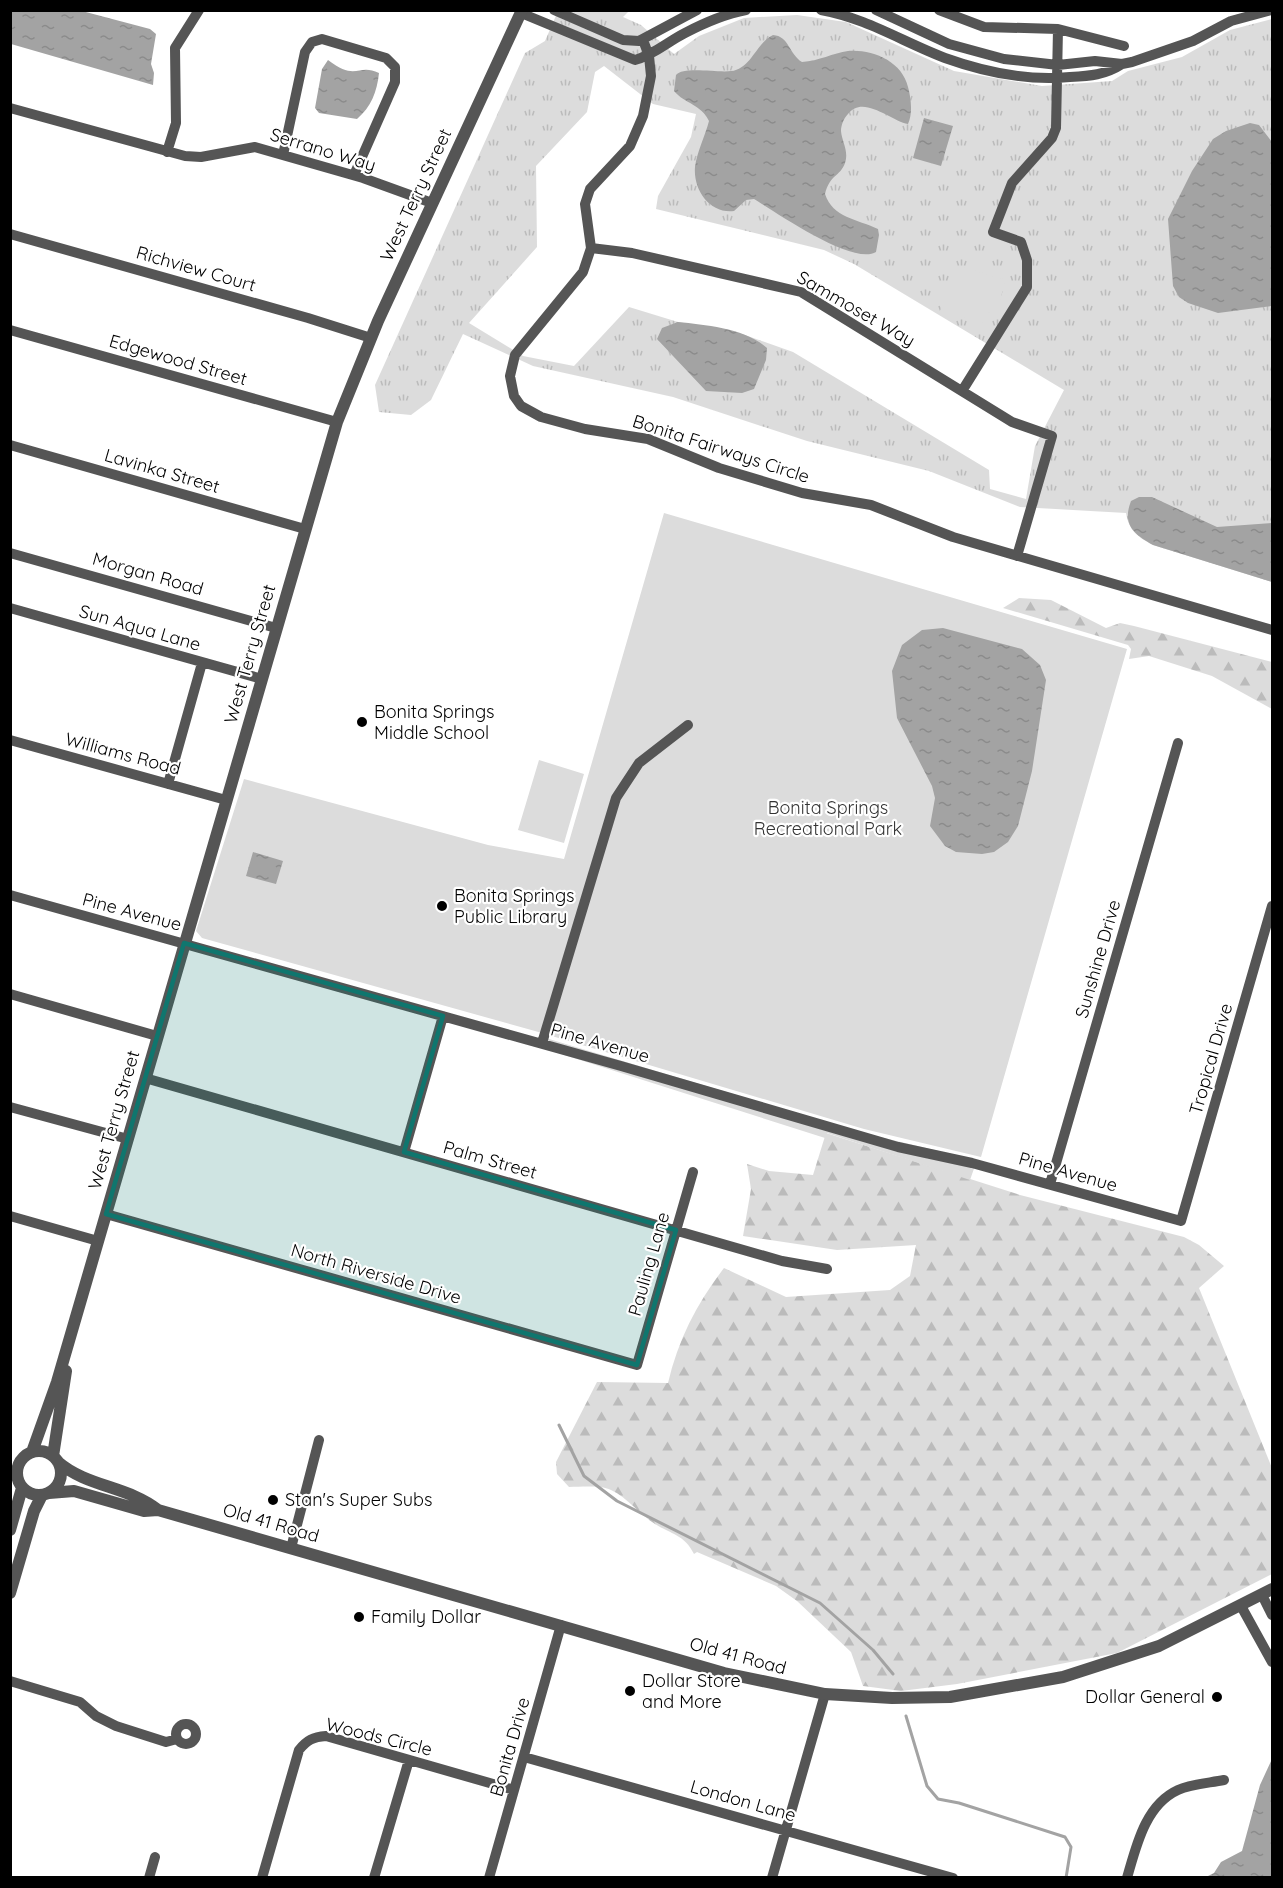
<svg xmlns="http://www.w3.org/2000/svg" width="1283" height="1888" viewBox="0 0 1283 1888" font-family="Quicksand,sans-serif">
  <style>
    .grass { fill: url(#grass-tufts); fill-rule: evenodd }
    .forest { fill: url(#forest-firs) }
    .park { fill: #dcdcdc }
    .water { fill: url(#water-ripples) }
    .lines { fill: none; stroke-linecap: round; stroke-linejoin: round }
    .stream { stroke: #a3a3a3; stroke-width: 3 }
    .minor { stroke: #555; stroke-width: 10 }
    .tertiary { stroke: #555; stroke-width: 12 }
    .marked { fill: #0f766e; fill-opacity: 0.2; stroke: #0f766e; stroke-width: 4.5; stroke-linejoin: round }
    .poi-dot { fill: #000; stroke: #fff; stroke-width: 2 }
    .labels { text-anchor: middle; stroke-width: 4.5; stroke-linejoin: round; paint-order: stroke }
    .street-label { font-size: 18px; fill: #000; stroke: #fff }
    .poi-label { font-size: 18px; fill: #000; stroke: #fff; text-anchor: start }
    .park-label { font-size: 18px; fill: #333; stroke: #fff }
  </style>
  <defs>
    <pattern id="grass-tufts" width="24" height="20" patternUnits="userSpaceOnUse" patternTransform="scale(1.5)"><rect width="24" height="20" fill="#dcdcdc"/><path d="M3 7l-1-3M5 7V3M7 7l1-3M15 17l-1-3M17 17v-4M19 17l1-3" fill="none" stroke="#bbb"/></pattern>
    <pattern id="forest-firs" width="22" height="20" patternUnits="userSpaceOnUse" patternTransform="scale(1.5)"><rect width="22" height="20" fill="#dcdcdc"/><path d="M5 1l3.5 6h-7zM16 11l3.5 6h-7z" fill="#bbb"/></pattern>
    <pattern id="water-ripples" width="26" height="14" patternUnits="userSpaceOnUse" patternTransform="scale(1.5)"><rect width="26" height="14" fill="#a3a3a3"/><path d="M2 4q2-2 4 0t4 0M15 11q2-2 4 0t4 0" fill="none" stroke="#8b8b8b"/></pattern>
  </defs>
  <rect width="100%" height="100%" fill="#fff"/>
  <path class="grass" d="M 558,11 L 629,11 L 623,17 L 641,25 L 674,54 L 699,36 L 744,18 L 797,15 L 846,22 L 954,71 L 1042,86 L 1112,81 L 1128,71 L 1182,57 L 1230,30 L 1272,19 L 1272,582 L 1153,545 C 1138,537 1129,531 1126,513 L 1020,507 L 929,471 L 807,441 L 673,397 L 533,366 L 463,334 L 431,400 L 411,415 L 379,412 L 375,385 L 525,53 L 545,41 ZM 604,66 L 653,104 L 696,114 L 691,137 L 658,196 L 656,209 L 824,250 L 854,264 L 1064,390 L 1035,446 L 1026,499 L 990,489 L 989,470 L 793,352 L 739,333 L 678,322 L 629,307 L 574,366 L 523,356 L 469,323 L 537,247 L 536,166 L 587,112 L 595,72 Z"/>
  <path class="forest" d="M 1019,598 L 1051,600 L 1106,628 L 1120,623 L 1134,626 L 1272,662 L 1272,709 L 1212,676 L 1149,656 L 1129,659 L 1131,649 L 1128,645 L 1003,608 Z
    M 826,1133 L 1020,1195 L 1184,1237 L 1199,1245 L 1224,1266 L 1199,1288 L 1272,1468 L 1272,1574 L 1117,1653 L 957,1684 L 901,1691 L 863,1686 L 851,1652 L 797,1601 L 776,1586 L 697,1552 L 694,1554 C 685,1535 671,1534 655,1524 C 639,1514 628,1498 611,1490 C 600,1485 582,1487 569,1487 L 557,1474 L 556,1462 L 597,1382 L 668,1383 C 678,1340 697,1303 724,1268 L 786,1297 L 890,1290 L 910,1276 L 916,1245 L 837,1250 L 743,1236 L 751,1189 L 747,1164 L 769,1171 L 813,1175 Z"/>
  <path class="park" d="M 959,266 L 1006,280 L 999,303 L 992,301 L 986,324 L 940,311 L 947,287 L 952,288 Z
    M 664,513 L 1127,649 L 981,1157 L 864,1129 L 535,1031 L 202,938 L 196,931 L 244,779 L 488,845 L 564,859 Z
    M 539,760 L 584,774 L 564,843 L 518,830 Z
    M 539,1036 L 863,1133 L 977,1160 L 970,1180 L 827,1133 L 825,1138 L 536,1046 Z"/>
  <path class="water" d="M 10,11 L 82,11 L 150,29 L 156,34 L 151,64 L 154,73 L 153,85 L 11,44 Z
    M 773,35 C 789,36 789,54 802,62 C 819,61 833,53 848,51 C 872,49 902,61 908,87 C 911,98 913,113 908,124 C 891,121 863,94 848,114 C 844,118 841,125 841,131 C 842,142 849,151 845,163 C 840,177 830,174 825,194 C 833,218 857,219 878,229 L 879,235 L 876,252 C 853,266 777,213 754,199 L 746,200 L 734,211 C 710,214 693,190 695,167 C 697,152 705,136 709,121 C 701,104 685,104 674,91 L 676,75 C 683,66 718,73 731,71 C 751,69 756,43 773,35 Z
    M 328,60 C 356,82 358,63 379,73 C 377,92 371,107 357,119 L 319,113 L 315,108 L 322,69 Z
    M 924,118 L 953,126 L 941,166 L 913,158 Z
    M 1250,123 L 1259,125 L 1272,142 L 1272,306 L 1218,313 L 1188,303 L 1179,297 L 1173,286 L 1168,219 L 1192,171 L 1213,139 L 1226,131 Z
    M 678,322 C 706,325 745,328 767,348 L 766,360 L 754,389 L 742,393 L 706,391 L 657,339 L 662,328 Z
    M 1139,497 L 1152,497 L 1217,527 L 1272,523 L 1272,582 L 1153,545 C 1133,534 1122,524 1131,501 Z
    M 943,628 L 1022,649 L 1040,665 L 1046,680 L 1032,771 L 1018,826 L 1008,842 L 994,852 L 982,854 L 956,852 L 945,846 L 930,826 L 935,798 L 932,786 L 897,718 L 892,671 L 902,645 L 922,630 Z
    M 253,852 L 283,861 L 276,884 L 246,876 Z
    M 1272,1759 L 1272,1877 L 1206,1877 L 1214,1873 L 1221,1862 L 1242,1851 L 1260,1785 Z"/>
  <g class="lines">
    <path class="stream" d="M 559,1425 L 584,1476 L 617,1501 L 820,1603 L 873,1650 L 893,1674
      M 906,1716 L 927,1786 L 938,1799 L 959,1803 L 1065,1837 L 1071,1847 L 1066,1878"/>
    <path class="minor" d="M 554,10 L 623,40 L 639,41 L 697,10
      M 821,10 C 866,18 903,42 945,58 C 984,72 1029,81 1070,77 C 1090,76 1105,75 1122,64
      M 876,10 L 949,44 L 1004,59 L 1058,65 L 1095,61 L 1122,64 L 1132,62 L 1193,41 L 1231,21 L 1271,10
      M 939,10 L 984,27 L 1058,29
      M 521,13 L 635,60 C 654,55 667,42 685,33 C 704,23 725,14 746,10
      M 643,40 L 649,56 L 651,76 L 643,116 L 630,146 L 590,189 L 585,204 L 591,248 L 583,272 L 515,355 L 510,376 L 514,396 L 521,406 L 541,417 L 585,429 L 648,439 L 719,468 L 802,493 L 871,505 L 953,537 L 1272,630
      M 10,108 L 185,156 L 201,157 L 255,147 L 363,178 L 432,203
      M 167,152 L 176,123 L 175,48 L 199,10
      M 283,155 L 305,52 L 312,42 L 322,39 L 386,58 L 395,67 L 395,82 L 354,175
      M 10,234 L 308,318 L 371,338
      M 591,248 L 632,253 L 801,292 L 1012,422 L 1052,436 L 1017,556
      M 10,330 L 337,422
      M 962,391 L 1027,287 L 1027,260 L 1021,242 L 993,232 L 1012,183 L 1052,138 L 1056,128 L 1058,29 L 1124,46
      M 10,445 L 305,529
      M 10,553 L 276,628
      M 10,608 L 262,679
      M 10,740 L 226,800
      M 168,784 L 202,663
      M 10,895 L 621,1066 L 898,1147 L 972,1163 L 1181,1221 L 1272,906
      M 10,994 L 157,1036
      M 542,1043 L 616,798 L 639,763 L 688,725
      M 145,1078 L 782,1261 L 827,1269
      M 10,1107 L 128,1139
      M 404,1152 L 443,1016
      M 1050,1184 L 1178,743
      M 106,1214 L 637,1365 L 693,1172
      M 10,1216 L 98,1241
      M 291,1548 L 319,1440
      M 1262,1595 L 1272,1615
      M 1241,1606 L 1272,1662
      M 10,1681 L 80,1702 L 96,1716 L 116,1726 L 166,1742 L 177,1739
      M176 1734a10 10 0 1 1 20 0a10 10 0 1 1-20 0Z
      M 524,1757 L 953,1878
      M 149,1878 L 155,1857
      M 262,1878 L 299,1750 C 307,1740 313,1737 326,1736 L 514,1790
      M 374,1878 L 409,1760
      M 489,1878 L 561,1625
      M 772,1878 L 825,1694
      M 1127,1878 C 1136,1847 1145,1805 1178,1790 C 1191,1784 1209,1783 1224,1780"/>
    <path class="tertiary" d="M17 1473a22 22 0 1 1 44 0a22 22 0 1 1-44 0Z
      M 32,1452 L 57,1382 L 337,422 L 378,321 L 522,10
      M 53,1456 L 66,1371
      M 58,1462 C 87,1487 128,1486 158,1510
      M 49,1493 L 74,1491 L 144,1511 L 158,1510 L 724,1673 L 825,1694 L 892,1698 L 950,1697 L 1063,1677 L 1159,1646 L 1272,1589
      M 10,1530 L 22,1488
      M 10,1593 L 34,1511 L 42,1495"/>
  </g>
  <path class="marked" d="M 184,943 L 443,1016 L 404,1152 L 676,1230 L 637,1365 L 106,1214 Z"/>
  <g class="poi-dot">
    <circle cx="362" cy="722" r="6"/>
    <circle cx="442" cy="906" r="6"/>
    <circle cx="273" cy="1500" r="6"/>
    <circle cx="359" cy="1617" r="6"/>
    <circle cx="630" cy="1691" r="6"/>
    <circle cx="1217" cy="1697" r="6"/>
  </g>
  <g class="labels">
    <g class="street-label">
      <text transform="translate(323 150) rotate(17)" y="6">Serrano Way</text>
      <text transform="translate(416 195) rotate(-65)" y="6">West Terry Street</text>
      <text transform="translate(196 269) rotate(16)" y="6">Richview Court</text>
      <text transform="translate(856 309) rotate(30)" y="6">Sammoset Way</text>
      <text transform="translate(178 360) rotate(16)" y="6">Edgewood Street</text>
      <text transform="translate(721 449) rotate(18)" y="6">Bonita Fairways Circle</text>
      <text transform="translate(162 471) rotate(16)" y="6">Lavinka Street</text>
      <text transform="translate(148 574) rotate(16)" y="6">Morgan Road</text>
      <text transform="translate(140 628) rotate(16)" y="6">Sun Aqua Lane</text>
      <text transform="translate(250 654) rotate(-74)" y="6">West Terry Street</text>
      <text transform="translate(123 754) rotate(15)" y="6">Williams Road</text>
      <text transform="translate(132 912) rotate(15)" y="6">Pine Avenue</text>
      <text transform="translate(1098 959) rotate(-74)" y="6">Sunshine Drive</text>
      <text transform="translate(600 1043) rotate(16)" y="6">Pine Avenue</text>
      <text transform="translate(1211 1059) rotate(-74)" y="6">Tropical Drive</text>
      <text transform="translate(114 1120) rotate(-74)" y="6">West Terry Street</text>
      <text transform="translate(490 1160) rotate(16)" y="6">Palm Street</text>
      <text transform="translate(1068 1172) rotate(16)" y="6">Pine Avenue</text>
      <text transform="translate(649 1264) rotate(-74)" y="6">Pauling Lane</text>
      <text transform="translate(376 1274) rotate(16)" y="6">North Riverside Drive</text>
      <text transform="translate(271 1523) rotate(16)" y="6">Old 41 Road</text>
      <text transform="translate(738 1656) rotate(15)" y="6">Old 41 Road</text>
      <text transform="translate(379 1737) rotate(14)" y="6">Woods Circle</text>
      <text transform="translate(510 1747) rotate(-74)" y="6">Bonita Drive</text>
      <text transform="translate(743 1801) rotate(16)" y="6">London Lane</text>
    </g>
    <g class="poi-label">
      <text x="374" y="718">Bonita Springs<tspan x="374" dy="21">Middle School</tspan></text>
      <text x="454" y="902">Bonita Springs<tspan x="454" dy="21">Public Library</tspan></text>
      <text x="285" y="1506">Stan's Super Subs</text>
      <text x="371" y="1623">Family Dollar</text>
      <text x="642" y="1687">Dollar Store<tspan x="642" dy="21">and More</tspan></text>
      <text x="1205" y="1703" text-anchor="end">Dollar General</text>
    </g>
    <g class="park-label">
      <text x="828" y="814">Bonita Springs<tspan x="828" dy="21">Recreational Park</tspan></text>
    </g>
  </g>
  <rect width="1283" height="1888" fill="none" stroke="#000000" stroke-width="24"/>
</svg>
